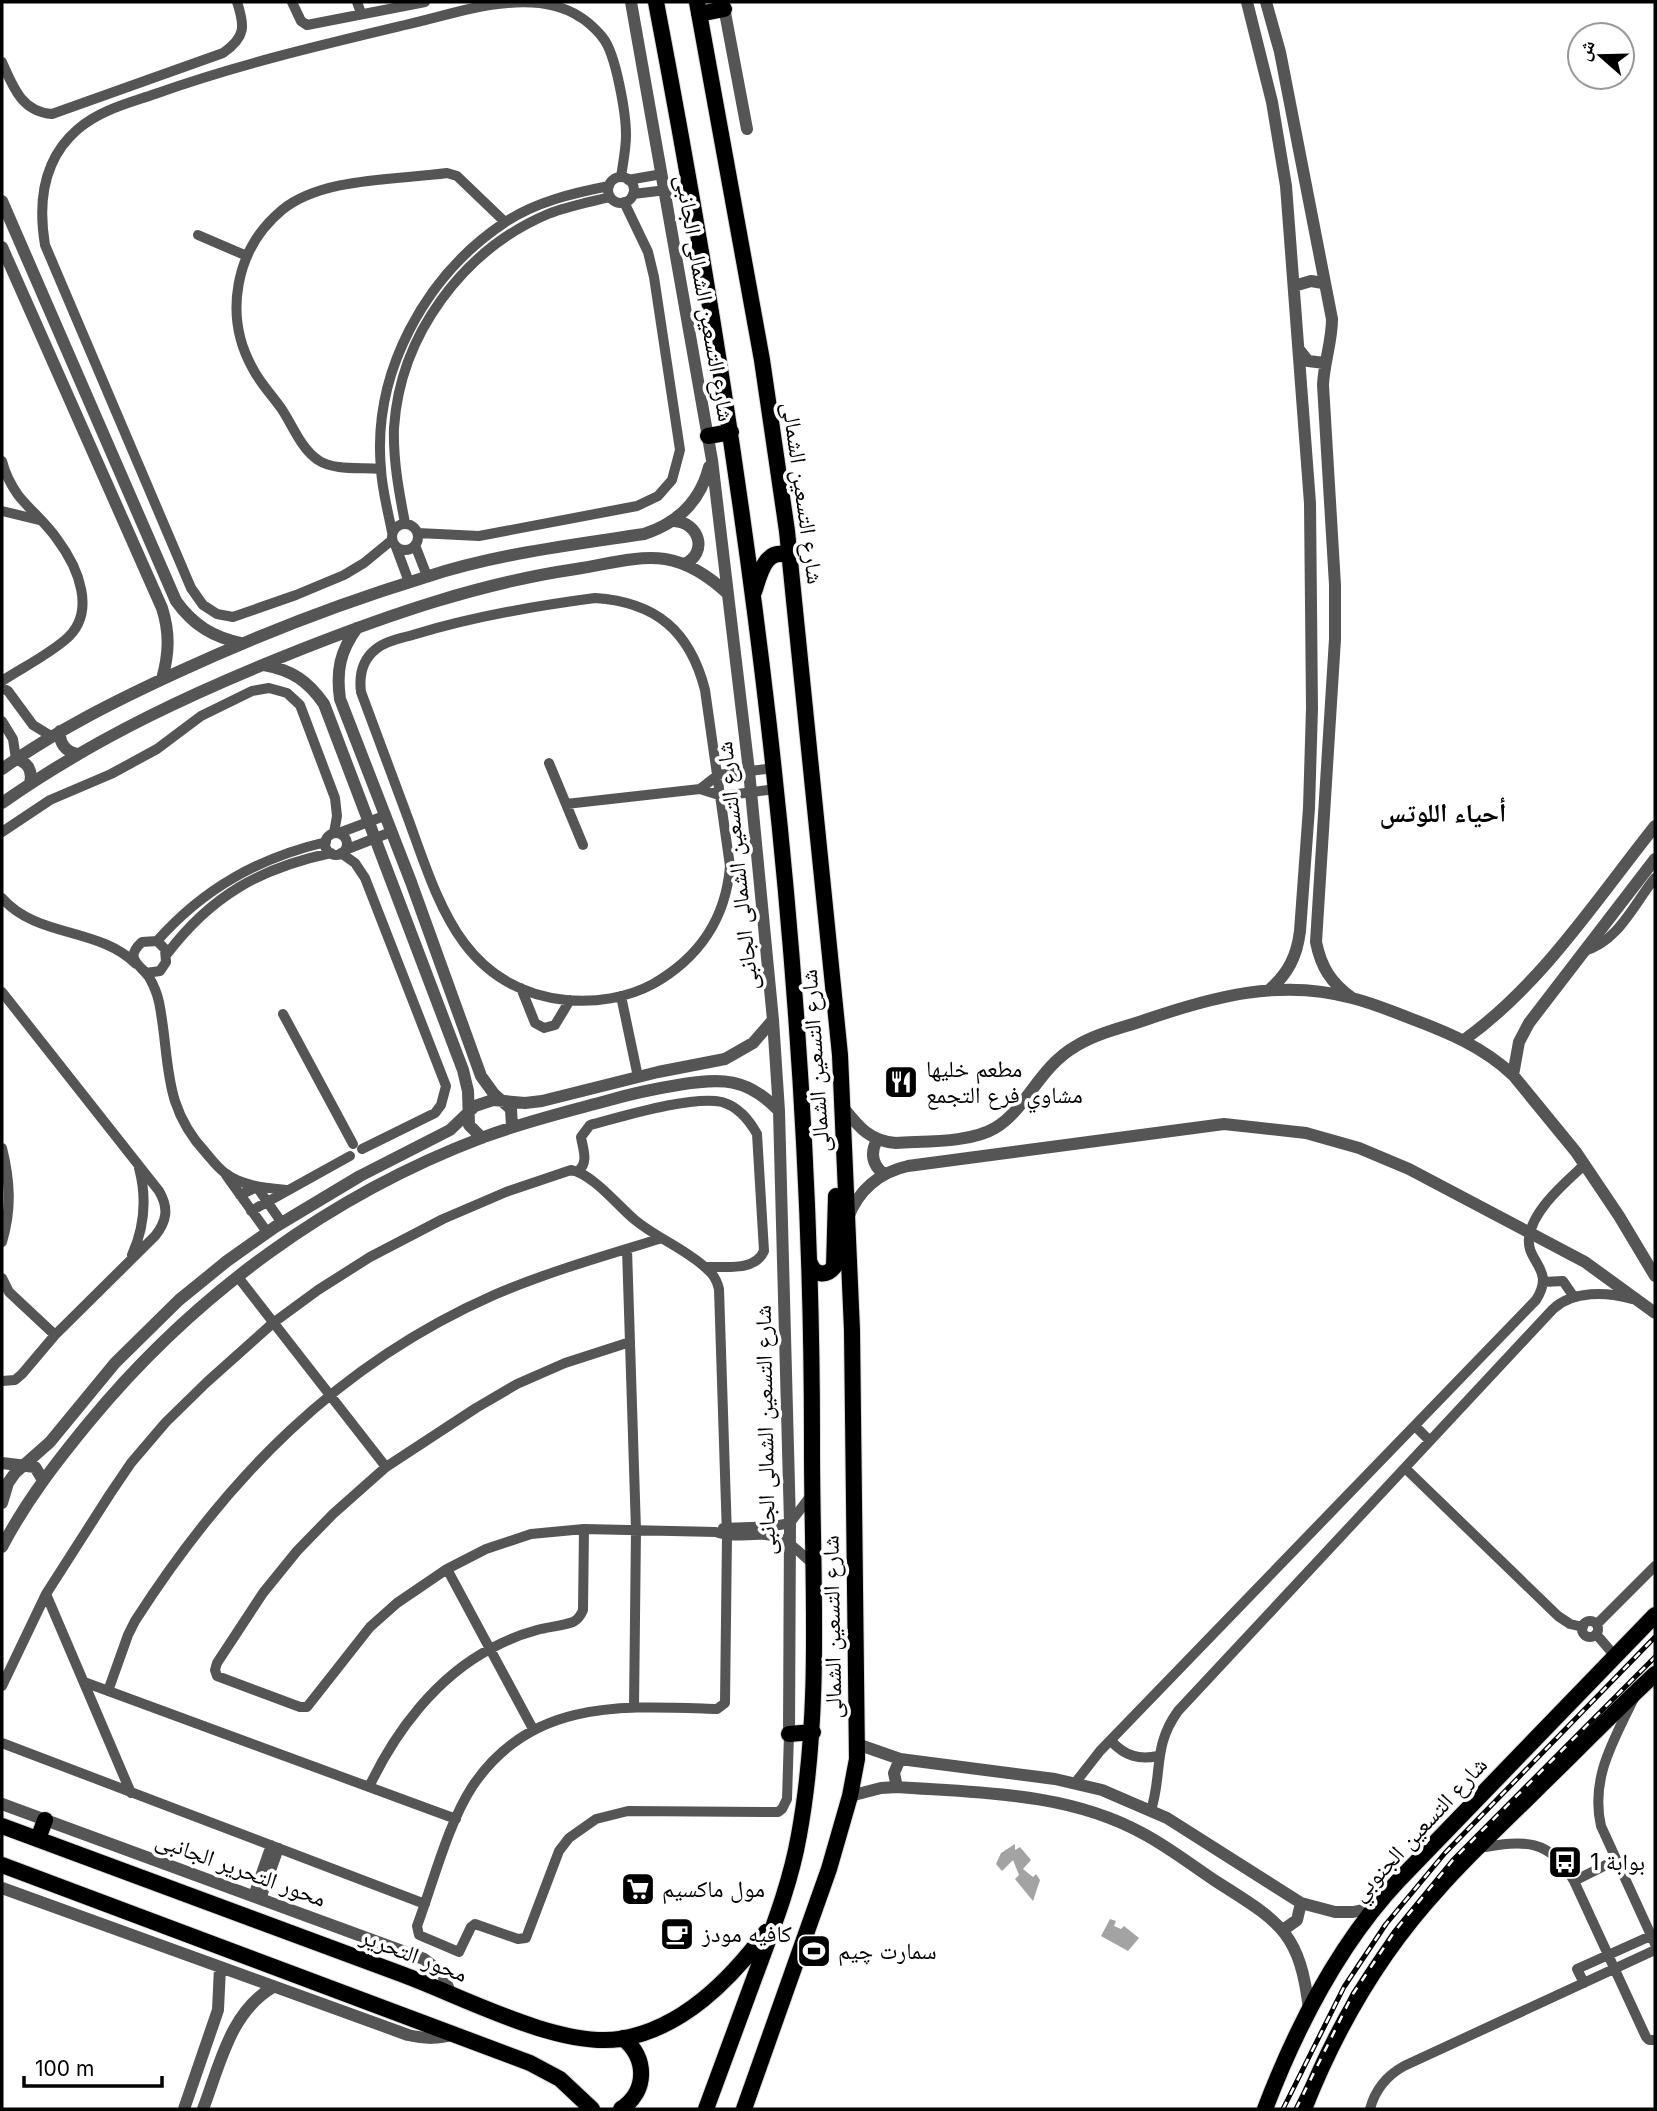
<svg xmlns="http://www.w3.org/2000/svg" width="1657" height="2111" viewBox="0 0 1657 2111" font-family="Inter,'Noto Naskh Arabic',sans-serif">
  <style>
    .water { fill: #a3a3a3 }
    .lines { fill: none; stroke-linecap: round; stroke-linejoin: round }
    .primary-casing { stroke: #dbdbdb; stroke-width: 18 }
    .minor { stroke: #555; stroke-width: 10 }
    .tertiary { stroke: #555; stroke-width: 12 }
    .primary { stroke: #000; stroke-width: 16 }
    .rail-casing { stroke: #000; stroke-width: 5 }
    .rail { stroke: #fff; stroke-width: 2.5; stroke-dasharray: 8; stroke-linecap: butt }
    .labels { text-anchor: middle; stroke-width: 7; stroke-linejoin: round; paint-order: stroke }
    .street-label { font-size: 23px; fill: #000; stroke: #fff }
    .poi-label { font-size: 23px; fill: #000; stroke: #fff; text-anchor: start }
    .quarter-label { font-size: 26px; font-weight: bold; fill: #000; stroke: #fff }
  </style>
  <rect width="100%" height="100%" fill="#fff"/>
  <path class="water" d="M 1015,1844 L 1015,1850 L 1020,1847 L 1031,1860 L 1023,1869 L 1033,1877 L 1036,1874 L 1040,1880 L 1033,1901 L 1015,1879 L 1019,1875 L 1013,1860 L 1002,1871 L 996,1864 L 1001,1853 Z
    M 1110,1919 L 1116,1921 L 1114,1926 L 1121,1929 L 1124,1926 L 1139,1938 L 1128,1951 L 1101,1936 Z"/>
  <g class="lines">
    <g class="primary-casing">
      <path id="primary" d="M 656,2 C 747,479 813,963 812,1450 C 812,1578 822,1709 799,1835 C 791,1881 774,1925 758,1968 C 741,2015 723,2062 706,2109
        M 697,2 L 762,360 L 787,531 L 840,1055 L 852,1330 L 857,1759 L 850,1796 L 829,1869 L 744,2109
        M 699,14 L 724,9
        M 708,436 L 731,432
        M 754,592 C 760,574 765,546 790,556
        M 810,1263 C 814,1275 826,1277 834,1267 L 836,1196
        M 789,1734 L 813,1732
        M 2,1826 C 136,1875 270,1925 404,1975 C 463,1997 558,2048 620,2039 C 682,2029 730,1980 766,1932
        M 38,1839 L 45,1820
        M 2,1865 L 530,2063 L 560,2079 L 592,2109
        M 621,2109 C 648,2091 647,2058 623,2038
        M 1265,2109 C 1296,2028 1338,1945 1398,1881 L 1655,1615
        M 1304,2109 C 1336,2028 1380,1952 1439,1888 C 1470,1853 1504,1822 1537,1789 C 1576,1751 1615,1711 1655,1674"/>
    </g>
    <path class="minor" d="M 292,2 L 301,21 L 307,25 L 425,2
      M 357,2 L 361,13
      M 2,62 C 13,87 22,112 52,114 L 223,53 C 246,37 245,26 237,2
      M608 190a13 13 0 1 1 26 0a13 13 0 1 1-26 0Z
      M 628,180 L 662,174
      M 633,194 L 692,187
      M 198,235 L 247,256
      M 2,461 C 5,473 11,485 18,495 C 30,510 46,523 57,539 C 78,567 98,613 65,640 C 46,656 22,668 2,681
      M 380,469 C 362,467 334,471 318,460 C 301,449 292,424 281,408 C 272,395 260,383 253,369 C 223,316 235,249 282,210 C 322,177 397,180 447,173 L 457,176 L 505,222
      M 2,511 L 39,520
      M 405,523 C 399,492 393,460 394,428 C 400,335 463,250 548,214 C 568,206 590,202 610,197
      M392 537a13 13 0 1 1 26 0a13 13 0 1 1-26 0Z
      M 392,532 C 388,511 382,490 381,469 C 372,373 425,276 504,223 C 535,202 573,193 609,186
      M 418,533 L 479,536 L 637,506 L 658,496 L 672,480 L 680,450 L 654,277 L 648,252 L 624,202
      M 392,540 L 364,563 L 344,575 L 296,595 L 233,617 L 217,614 L 203,605 L 191,588 L 45,245 C 38,203 43,159 78,129 C 100,110 129,103 155,94 C 236,65 321,45 405,25 C 437,18 475,5 508,3 C 532,1 559,3 580,17 C 587,21 598,31 603,38 C 616,54 626,114 626,135 C 626,149 623,163 621,177
      M 415,545 L 427,576
      M 396,547 L 409,582
      M 595,598 C 656,602 690,631 705,690 L 730,866 C 726,918 699,958 653,984 C 627,998 595,1003 566,1000 C 463,989 439,904 409,821 C 393,778 377,735 361,692 C 359,676 362,660 376,649 C 387,640 403,638 416,634 C 475,616 534,606 595,598 Z
      M 2,688 L 8,691 L 33,725 L 51,736
      M 2,721 L 13,739 L 16,759
      M 549,763 L 583,845
      M 700,789 L 718,775 L 774,768
      M 566,804 L 700,789 L 722,796 L 776,789
      M 2,832 L 50,800 L 111,774 L 157,749 L 201,716 L 252,691 L 269,688 L 287,693 L 300,705 L 335,798 L 337,816 L 334,833
      M 339,833 L 384,816
      M325 844a11 11 0 1 1 22 0a11 11 0 1 1-22 0Z
      M 345,850 L 391,832
      M 341,853 L 355,863 L 365,878 L 446,1086 L 441,1105 L 435,1113 L 362,1149
      M 2,898 C 37,938 99,927 136,964
      M 157,941 C 203,889 258,858 326,842
      M 1584,951 C 1618,942 1634,904 1655,878
      M 167,954 C 211,896 260,868 331,853
      M 146,973 L 160,971 L 166,962 L 165,949 L 157,941 L 142,942 C 123,959 141,965 149,977 C 153,984 157,993 159,1002 C 171,1062 161,1104 206,1153 C 212,1160 218,1168 225,1173 C 241,1186 267,1188 287,1190
      M 521,988 L 535,1023 L 544,1028 L 555,1025 L 570,1000
      M 2,992 L 159,1191 C 169,1208 167,1221 155,1236 L 55,1335 L 22,1374 L 15,1380 L 2,1381
      M 621,996 L 638,1077
      M 283,1014 L 353,1144
      M 2,1148 C 10,1180 12,1209 2,1242
      M 578,1171 C 589,1163 583,1149 581,1137 L 590,1125 C 621,1117 692,1095 722,1102 C 739,1107 749,1120 757,1134 L 764,1251 C 755,1272 725,1266 705,1267
      M 226,1175 L 267,1232
      M 240,1195 L 257,1187 L 282,1223
      M 251,1211 L 350,1156
      M 627,1249 L 636,1530 L 634,1707
      M 132,1255 C 145,1226 147,1198 139,1168
      M 238,1277 L 386,1467
      M 2,1278 L 9,1292 L 55,1335
      M 1543,1282 L 1563,1281 L 1574,1297
      M 630,1342 L 565,1363 L 517,1384 L 476,1408 L 386,1467 L 333,1514 L 297,1551 L 263,1593 L 217,1663 L 215,1670 L 217,1676 L 300,1707 L 307,1707 L 370,1627 L 397,1603 L 447,1569 L 486,1549 L 531,1534 L 584,1529 L 716,1532 C 737,1541 761,1529 782,1539 C 794,1545 803,1556 813,1564
      M 1415,1426 L 1430,1441
      M 1405,1468 L 1558,1616 L 1570,1624 L 1583,1627
      M 723,1528 L 774,1526 L 790,1523 L 812,1494
      M 447,1569 L 533,1729
      M 46,1594 L 131,1793
      M1582 1629a8 8 0 1 1 16 0a8 8 0 1 1-16 0Z
      M 1597,1624 L 1655,1566
      M 1596,1634 L 1615,1656
      M 84,1682 L 456,1819
      M 2,1686 L 46,1594 L 110,1494 L 131,1463 L 166,1422 L 207,1382 L 273,1323 L 318,1290 L 370,1257 L 443,1219 L 506,1192 L 571,1170 C 593,1174 618,1206 635,1220 C 658,1239 688,1250 708,1270 C 714,1275 717,1281 719,1289 L 727,1536 L 725,1703 L 717,1709 C 623,1706 531,1698 472,1787 C 448,1824 433,1883 417,1926 L 419,1935 L 459,1952 L 471,1927 L 475,1924 L 518,1939 L 526,1938 L 559,1851 L 569,1838 L 596,1819 L 628,1811 L 778,1812 L 782,1809 L 787,1799 L 789,1734
      M 108,1691 L 128,1635 L 135,1621 C 226,1479 337,1364 494,1295 C 548,1272 603,1256 659,1239
      M 1634,1698 C 1614,1740 1590,1778 1601,1826 L 1655,1944
      M 1111,1741 C 1125,1756 1139,1760 1158,1756
      M 2,1743 L 425,1904
      M 1075,1783 L 1100,1751 L 1536,1300 C 1556,1269 1526,1262 1529,1238 C 1532,1210 1565,1183 1584,1165
      M 369,1787 C 395,1732 436,1677 492,1648 C 505,1641 522,1634 537,1630 C 548,1627 562,1626 573,1622 C 579,1619 581,1615 583,1610 L 584,1529
      M 1151,1810 C 1163,1773 1152,1747 1178,1711 L 1553,1309 C 1573,1290 1608,1292 1632,1299
      M 1479,1848 C 1524,1840 1550,1838 1574,1881 L 1646,2037 L 1649,2040 L 1655,2040
      M 1574,1881 L 1616,1860
      M 253,1896 L 271,1845
      M 261,1899 L 279,1848
      M 1584,1983 L 1577,1969 L 1655,1934
      M 1370,2109 C 1375,2090 1386,2076 1404,2066 L 1655,1950"/>
    <path class="tertiary" d="M 631,2 L 712,460 L 749,771 L 773,1020 L 779,1111 L 790,1523 L 789,1734
      M 723,2 L 747,129
      M 1247,2 L 1272,102 L 1286,186 L 1310,503 L 1312,708 L 1309,808 L 1300,931 C 1297,956 1288,974 1269,990
      M 1266,2 L 1280,52 L 1332,319 C 1332,342 1324,362 1323,385 L 1335,585 L 1335,639 L 1316,942 C 1321,967 1331,983 1352,998
      M 2,201 L 176,601 C 193,625 213,637 241,643
      M 2,247 L 162,608 C 170,633 169,654 162,679
      M 1294,286 L 1311,281 L 1323,283
      M 1300,351 L 1308,361 L 1325,363
      M 674,521 C 699,522 709,553 684,564
      M 357,628 C 340,651 336,671 340,699 L 411,882 L 481,1076 L 494,1094 L 511,1109 L 512,1127
      M 264,665 C 292,670 308,681 324,704 L 463,1070 L 468,1091 L 469,1125 L 482,1138
      M 60,731 C 59,743 65,751 77,754
      M 16,759 C 28,762 33,771 30,783
      M 2,769 C 57,730 117,700 178,672 C 258,635 341,603 426,577 C 496,554 571,545 644,534 C 678,523 700,502 709,467
      M 2,803 C 96,737 196,691 302,649 C 391,614 481,583 576,569 C 604,565 636,555 665,559 C 690,563 710,577 728,594
      M 1464,1040 C 1542,984 1596,900 1655,826
      M 1513,1075 L 1519,1042 L 1529,1023 L 1655,859
      M 842,1106 C 858,1126 869,1141 896,1143 C 925,1141 970,1143 995,1128 C 1026,1110 1039,1067 1076,1046 C 1097,1033 1122,1028 1145,1020 C 1212,997 1281,978 1352,998 C 1372,1003 1392,1011 1412,1019 C 1449,1033 1483,1047 1513,1075 L 1576,1152 L 1619,1216 L 1655,1276
      M 877,1140 C 870,1153 872,1165 884,1174
      M 848,1218 C 858,1190 880,1172 908,1166 L 1224,1124 L 1306,1133 L 1359,1148 L 1409,1169 L 1585,1262 L 1655,1313
      M 2,1463 L 35,1467 L 43,1480
      M 2,1503 L 8,1483 L 15,1473 L 50,1442 L 115,1363 L 179,1300 L 227,1261 L 275,1227 L 360,1176 L 450,1130 L 475,1106 L 493,1100 L 525,1103 L 542,1101 L 658,1072 L 725,1059 L 753,1043 L 773,1020
      M 2,1547 C 26,1501 57,1461 90,1421 C 194,1295 330,1195 484,1137 C 524,1122 565,1112 606,1101 C 630,1094 653,1089 678,1085 C 721,1078 747,1077 779,1111
      M 857,1744 L 900,1759 L 1055,1779 L 1102,1790 L 1167,1818 L 1301,1903 L 1335,1912 L 1353,1912 L 1377,1907
      M 897,1787 L 894,1773 L 900,1759
      M 850,1796 L 881,1788 L 897,1787 C 980,1793 1067,1792 1142,1833 C 1167,1846 1190,1864 1214,1880 C 1278,1921 1300,1930 1309,2010
      M 2,1804 L 424,1959 L 442,1973 L 450,1992
      M 2,1888 L 408,2035 C 426,2039 438,2039 455,2034
      M 1283,1930 L 1297,1920 L 1301,1903
      M 184,2109 L 218,2010 L 220,1967
      M 203,2109 C 220,2065 230,2012 273,1987"/>
    <use href="#primary" class="primary"/>
    <g class="rail-casing">
      <path id="rail" d="M 1283,2109 L 1344,1987 L 1386,1924 L 1445,1853 L 1655,1637
        M 1296,2109 L 1353,1994 L 1395,1931 L 1453,1860 L 1655,1657"/>
    </g>
    <use href="#rail" class="rail"/>
  </g>
  <defs>
    <g id="restaurant-square" transform="scale(1.75)"><rect x="-9" y="-9" width="18" height="18" rx="4" fill="#000" stroke="#fff"/><path d="M-5-6h1v4h1v-4h1v4h1v-4h1v5L-1.5 .5V6h-2V.5L-5-1ZM5-6V6H3V1.5H1.5Q1.5-4 5-6Z" fill="#fff"/></g>
    <g id="bus-square" transform="scale(1.75)"><rect x="-9" y="-9" width="18" height="18" rx="4" fill="#000" stroke="#fff"/><path d="M-5-6H5V4H4V6H2V4H-2V6H-4V4H-5ZM-3.5-4V0h7V-4ZM-3.5 1.2v1.5H-2V1.2ZM2 1.2v1.5H3.5V1.2Z" fill="#fff"/></g>
    <g id="supermarket-square" transform="scale(1.75)"><rect x="-9" y="-9" width="18" height="18" rx="4" fill="#000" stroke="#fff"/><path d="M-6-5.5h2.5l.6 2H6L4.5 2H-2.5L-4.4-4H-6ZM-1.5 3.2a1.3 1.3 0 1 0 .1 0ZM3 3.2a1.3 1.3 0 1 0 .1 0Z" fill="#fff"/></g>
    <g id="cafe-square" transform="scale(1.75)"><rect x="-9" y="-9" width="18" height="18" rx="4" fill="#000" stroke="#fff"/><path d="M-5.5-4.5H6V0H3Q3 3.5 0 3.5H-2.5Q-5.5 3.5-5.5 0ZM3-3.2v2h1.7v-2ZM-6 4.5H4V6H-6Z" fill="#fff"/></g>
    <g id="stadium-square" transform="scale(1.75)"><rect x="-9" y="-9" width="18" height="18" rx="4" fill="#000" stroke="#fff"/><path d="M0-5a6.5 5 0 1 0 0 10a6.5 5 0 1 0 0-10ZM-3.5-1.8h7v3.6h-7Z" fill="#fff"/></g>
  </defs>
  <g fill-rule="evenodd">
    <use href="#restaurant-square" x="901" y="1082"/>
    <use href="#bus-square" x="1565" y="1862"/>
    <use href="#supermarket-square" x="638" y="1889"/>
    <use href="#cafe-square" x="677" y="1934"/>
    <use href="#stadium-square" x="814" y="1951"/>
  </g>
  <g class="labels">
    <g class="street-label">
      <text transform="translate(705 298) rotate(80)" y="8">شارع التسعين الشمالى الجانبى</text>
      <text transform="translate(803 493) rotate(82)" y="8">شارع التسعين الشمالى</text>
      <text transform="translate(737 866) rotate(-96)" y="8">شارع التسعين الشمالى الجانبى</text>
      <text transform="translate(815 1061) rotate(-94)" y="8">شارع التسعين الشمالى</text>
      <text transform="translate(765 1430) rotate(-91)" y="8">شارع التسعين الشمالى الجانبى</text>
      <text transform="translate(832 1627) rotate(-91)" y="8">شارع التسعين الشمالى</text>
      <text transform="translate(1419 1829) rotate(-47)" y="8">شارع التسعين الجنوبي</text>
      <text transform="translate(241 1869) rotate(20)" y="8">محور التحرير الجانبى</text>
      <text transform="translate(414 1955) rotate(21)" y="8">محور التحرير</text>
    </g>
    <g class="poi-label">
      <text x="926" y="1077">مطعم خليها<tspan x="926" dy="26">مشاوي فرع التجمع</tspan></text>
      <text x="1590" y="1870">بوابة 1</text>
      <text x="662" y="1897">مول ماكسيم</text>
      <text x="702" y="1942">كافيه مودز</text>
      <text x="838" y="1959">سمارت چيم</text>
    </g>
    <g class="quarter-label">
      <text x="1443" y="822">أحياء اللوتس</text>
    </g>
  </g>
  <rect width="1657" height="2111" fill="none" stroke="#000000" stroke-width="7"/>
  <g transform="translate(1601 56) rotate(290)"><circle r="33" fill="#ffffff" stroke="#999999" stroke-width="2"/>
  <path d="M0-5L12 26L0 18L-12 26Z" fill="#000000"/>
  <text y="-10" font-size="19" font-weight="bold" text-anchor="middle" fill="#000000">ش</text>
  </g>
  <path d="M24 2076v10h138v-10" fill="none" stroke="#000000" stroke-width="3.5"/>
  <text x="35" y="2076" font-size="21" fill="#000000" stroke="#ffffff" stroke-width="5" paint-order="stroke">100 m</text>
</svg>
